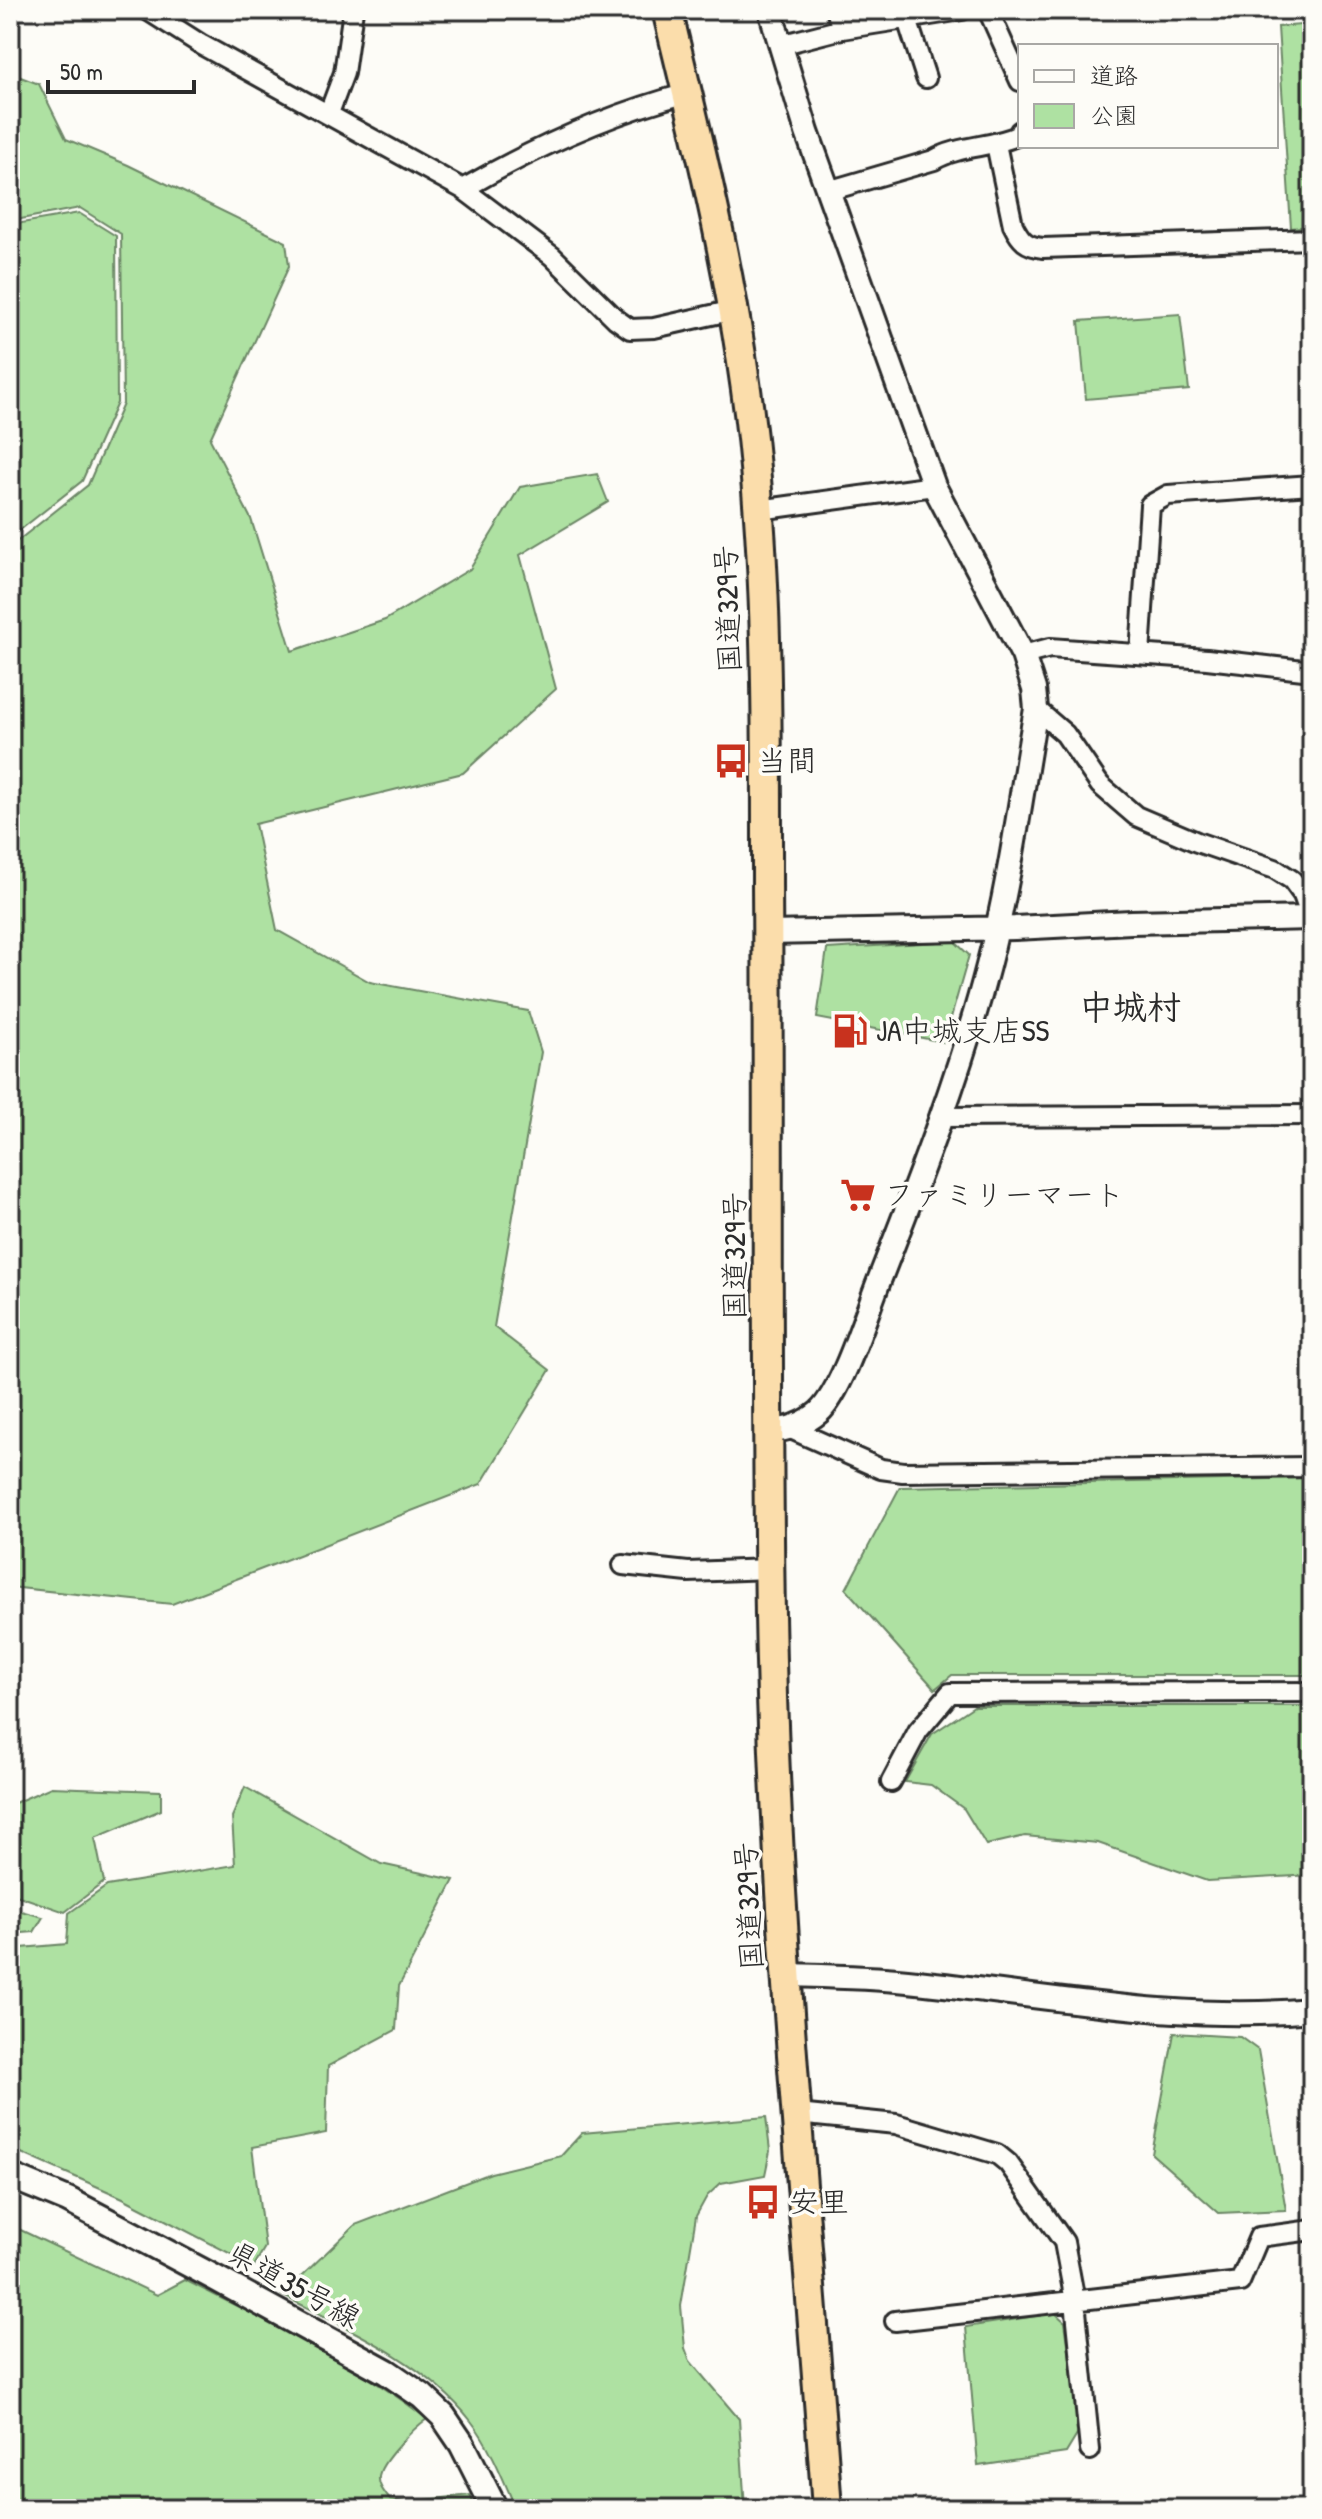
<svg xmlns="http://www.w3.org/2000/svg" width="1322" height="2519" viewBox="0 0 1322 2519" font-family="'Patrick Hand','Klee One',sans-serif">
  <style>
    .green { fill: #aee1a2; stroke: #6c8666; stroke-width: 2 }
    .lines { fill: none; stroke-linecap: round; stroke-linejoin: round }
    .minor-casing { stroke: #2b2b2b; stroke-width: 24 }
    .tertiary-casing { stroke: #2b2b2b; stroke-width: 28 }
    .secondary-casing { stroke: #2b2b2b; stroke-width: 30 }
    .trunk-casing { stroke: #2b2b2b; stroke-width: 34 }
    .minor { stroke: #fdfcf7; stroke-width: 18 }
    .tertiary { stroke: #fdfcf7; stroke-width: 22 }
    .secondary { stroke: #fdfcf7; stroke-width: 24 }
    .trunk { stroke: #fbddab; stroke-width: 28 }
    .labels { text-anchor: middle; stroke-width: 7; stroke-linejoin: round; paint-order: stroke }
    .street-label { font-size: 30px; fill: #2b2b2b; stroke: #fdfcf7 }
    .poi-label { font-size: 30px; fill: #2b2b2b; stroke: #fdfcf7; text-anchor: start }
    .quarter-label { font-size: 34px; font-weight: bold; fill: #2b2b2b; stroke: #fdfcf7 }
  </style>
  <rect width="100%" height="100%" fill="#fdfcf7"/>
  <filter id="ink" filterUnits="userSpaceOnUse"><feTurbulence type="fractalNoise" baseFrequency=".0125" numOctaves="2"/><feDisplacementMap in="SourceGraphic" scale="16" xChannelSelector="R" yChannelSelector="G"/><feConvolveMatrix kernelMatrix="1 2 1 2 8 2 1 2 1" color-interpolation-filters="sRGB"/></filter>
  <g filter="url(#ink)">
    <path class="green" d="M 1312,24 L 1312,226 L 1291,228 L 1278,27 Z
      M 10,73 L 39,84 L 66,139 L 128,165 L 286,242 L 289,266 L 210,439 L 251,519 L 292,651 L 385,620 L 470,569 L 520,487 L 597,474 L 608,502 L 520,555 L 556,689 L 463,773 L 255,824 L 277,930 L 370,982 L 528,1011 L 541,1052 L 494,1327 L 550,1370 L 481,1484 L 172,1604 L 10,1587 L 10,547 L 88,485 L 123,404 L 121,234 L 80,208 L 10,221 Z
      M 79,213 L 116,236 L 117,403 L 82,481 L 10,538 L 10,225 Z
      M 1180,314 L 1189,390 L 1086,399 L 1079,321 Z
      M 954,941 L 969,955 L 944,1042 L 817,1018 L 827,949 Z
      M 1312,1478 L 1312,1675 L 952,1675 L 935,1689 L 846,1589 L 900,1487 Z
      M 974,1706 L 1312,1706 L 1312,1875 L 1207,1881 L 1098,1843 L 1025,1836 L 986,1845 L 964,1809 L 931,1785 L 905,1782 L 932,1734 Z
      M 51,1787 L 161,1791 L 161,1810 L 95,1838 L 104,1882 L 65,1912 L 10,1893 L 10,1805 Z
      M 245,1787 L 381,1864 L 454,1880 L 399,1986 L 396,2030 L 328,2066 L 326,2133 L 252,2147 L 265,2247 L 254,2266 L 123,2198 L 10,2148 L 10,1949 L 67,1944 L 69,1913 L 107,1886 L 235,1865 L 232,1817 Z
      M 10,1908 L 43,1917 L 34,1932 L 10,1934 Z
      M 1174,2033 L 1240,2037 L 1258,2050 L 1286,2210 L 1219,2213 L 1152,2154 Z
      M 766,2117 L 770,2151 L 765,2175 L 721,2183 L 707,2196 L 696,2216 L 681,2306 L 685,2348 L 690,2361 L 739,2419 L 745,2509 L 516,2509 C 504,2481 490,2445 471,2421 C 427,2363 345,2327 282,2295 L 355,2225 L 491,2173 L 561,2156 L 582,2133 Z
      M 10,2225 L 157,2295 L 185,2280 C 267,2322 354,2361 427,2419 C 415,2427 379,2463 379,2477 C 378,2486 385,2493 390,2500 L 407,2502 L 470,2495 L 476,2509 L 10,2509 Z
      M 1055,2313 L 1065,2322 L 1080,2430 L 1066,2453 L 978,2466 L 966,2327 Z"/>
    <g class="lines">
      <g class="minor-casing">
        <path id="minor" d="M 147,10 L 202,45 L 463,189 L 552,256 L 616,319 L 630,329 L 654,328 L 734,310
          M 836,10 L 842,29
          M 904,10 L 926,78
          M 988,10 L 1020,81
          M 780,45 L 842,29 L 962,10
          M 329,113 L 344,73 L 353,10
          M 996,144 L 1013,225 C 1021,241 1026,246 1043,248 L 1312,239
          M 463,189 C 534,148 608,114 688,93
          M 828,191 L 934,160 C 959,145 992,148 1019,135 L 1020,131
          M 759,510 L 934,486
          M 1140,654 L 1150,505 L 1168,495 L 1312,485
          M 1023,655 L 1050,648 L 1207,659 L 1312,671
          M 1036,709 L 1065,734 L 1100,785 L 1136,816 L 1197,842 L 1275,869 L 1292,880 L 1303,895 L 1311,918
          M 942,1117 L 1312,1115
          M 791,1429 L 881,1469 L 903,1472 L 1312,1467
          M 623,1565 L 688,1572 L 770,1569
          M 891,1782 L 918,1731 L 950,1693 L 1312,1692
          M 797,2114 L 896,2124 L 997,2154 L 1008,2163 L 1064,2242 L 1075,2301 L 1090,2450
          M 895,2321 L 1240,2282 L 1259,2237 L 1312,2230"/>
      </g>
      <g class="tertiary-casing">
        <path id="tertiary" d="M 768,933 L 1015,928 L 1131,922 L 1312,918
          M 769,1431 C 788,1430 804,1425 819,1412 C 842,1391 865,1317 877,1286 C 918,1181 960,1075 988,966 C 1010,882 1021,795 1036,709 L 1034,689 L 1023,655 L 934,486 L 807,132 L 770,10
          M 787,1975 C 824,1976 861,1977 897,1980 C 1036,1993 1171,2023 1312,2010"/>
      </g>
      <g class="secondary-casing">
        <path id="secondary" d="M 10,2176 L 68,2200 L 217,2279 L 387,2372 L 422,2396 L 443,2416 L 462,2444 L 495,2509"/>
      </g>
      <g class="trunk-casing">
        <path id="trunk" d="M 667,10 C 704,161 741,313 755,468 C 768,605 767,746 767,884 C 769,1128 766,1372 770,1615 C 775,1914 806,2211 827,2509"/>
      </g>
      <use href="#minor" class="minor"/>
      <use href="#tertiary" class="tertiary"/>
      <use href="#secondary" class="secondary"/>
      <use href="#trunk" class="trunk"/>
    </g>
  </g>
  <defs>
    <g id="bus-bare" transform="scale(2.76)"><path d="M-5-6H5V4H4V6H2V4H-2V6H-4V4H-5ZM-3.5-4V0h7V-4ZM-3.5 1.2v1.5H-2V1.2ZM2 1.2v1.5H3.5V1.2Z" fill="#c8321e" stroke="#fdfcf7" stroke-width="2.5" paint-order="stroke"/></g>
    <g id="fuel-bare" transform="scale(2.76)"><path d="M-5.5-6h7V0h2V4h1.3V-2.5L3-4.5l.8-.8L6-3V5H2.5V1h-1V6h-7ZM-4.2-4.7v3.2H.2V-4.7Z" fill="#c8321e" stroke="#fdfcf7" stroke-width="2.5" paint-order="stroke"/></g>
    <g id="supermarket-bare" transform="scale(2.76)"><path d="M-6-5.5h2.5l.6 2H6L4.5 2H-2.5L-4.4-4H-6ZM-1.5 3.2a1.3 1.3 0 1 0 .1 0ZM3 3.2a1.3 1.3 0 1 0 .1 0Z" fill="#c8321e" stroke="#fdfcf7" stroke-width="2.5" paint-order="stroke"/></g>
  </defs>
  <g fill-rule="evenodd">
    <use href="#bus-bare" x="731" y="761"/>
    <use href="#fuel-bare" x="850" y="1031"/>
    <use href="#supermarket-bare" x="858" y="1195"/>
    <use href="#bus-bare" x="763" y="2202"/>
  </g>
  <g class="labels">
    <g class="street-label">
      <text transform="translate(728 609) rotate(-92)" y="10">国道329号</text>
      <text transform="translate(735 1256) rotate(-90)" y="10">国道329号</text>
      <text transform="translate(749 1906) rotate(-93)" y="10">国道329号</text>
      <text transform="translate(294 2285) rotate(29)" y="10">県道35号線</text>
    </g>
    <g class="poi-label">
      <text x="757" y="771">当間</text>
      <text x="876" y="1041">JA中城支店SS</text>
      <text x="884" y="1205">ファミリーマート</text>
      <text x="789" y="2212">安里</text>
    </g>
    <g class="quarter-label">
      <text x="1130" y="1019">中城村</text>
    </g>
  </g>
  <rect width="1322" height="2519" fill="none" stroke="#fdfcf7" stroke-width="40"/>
  <rect x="20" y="20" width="1282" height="2479" fill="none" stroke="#2b2b2b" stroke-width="3" filter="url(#ink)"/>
  <rect x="1018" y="44" width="260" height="104" fill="#fdfcf7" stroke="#a9a8a5" stroke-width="2"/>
  <rect x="1034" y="70" width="40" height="12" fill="#fdfcf7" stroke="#a9a8a5" stroke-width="2"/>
  <text x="1090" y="84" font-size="24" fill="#2b2b2b">道路</text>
  <rect x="1034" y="104" width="40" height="24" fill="#aee1a2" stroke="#a9a8a5" stroke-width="2"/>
  <text x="1090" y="124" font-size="24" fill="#2b2b2b">公園</text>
  <path d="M48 80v12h146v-12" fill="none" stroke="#2b2b2b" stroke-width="4"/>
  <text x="60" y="80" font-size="24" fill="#2b2b2b" stroke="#fdfcf7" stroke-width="6" paint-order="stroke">50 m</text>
</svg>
